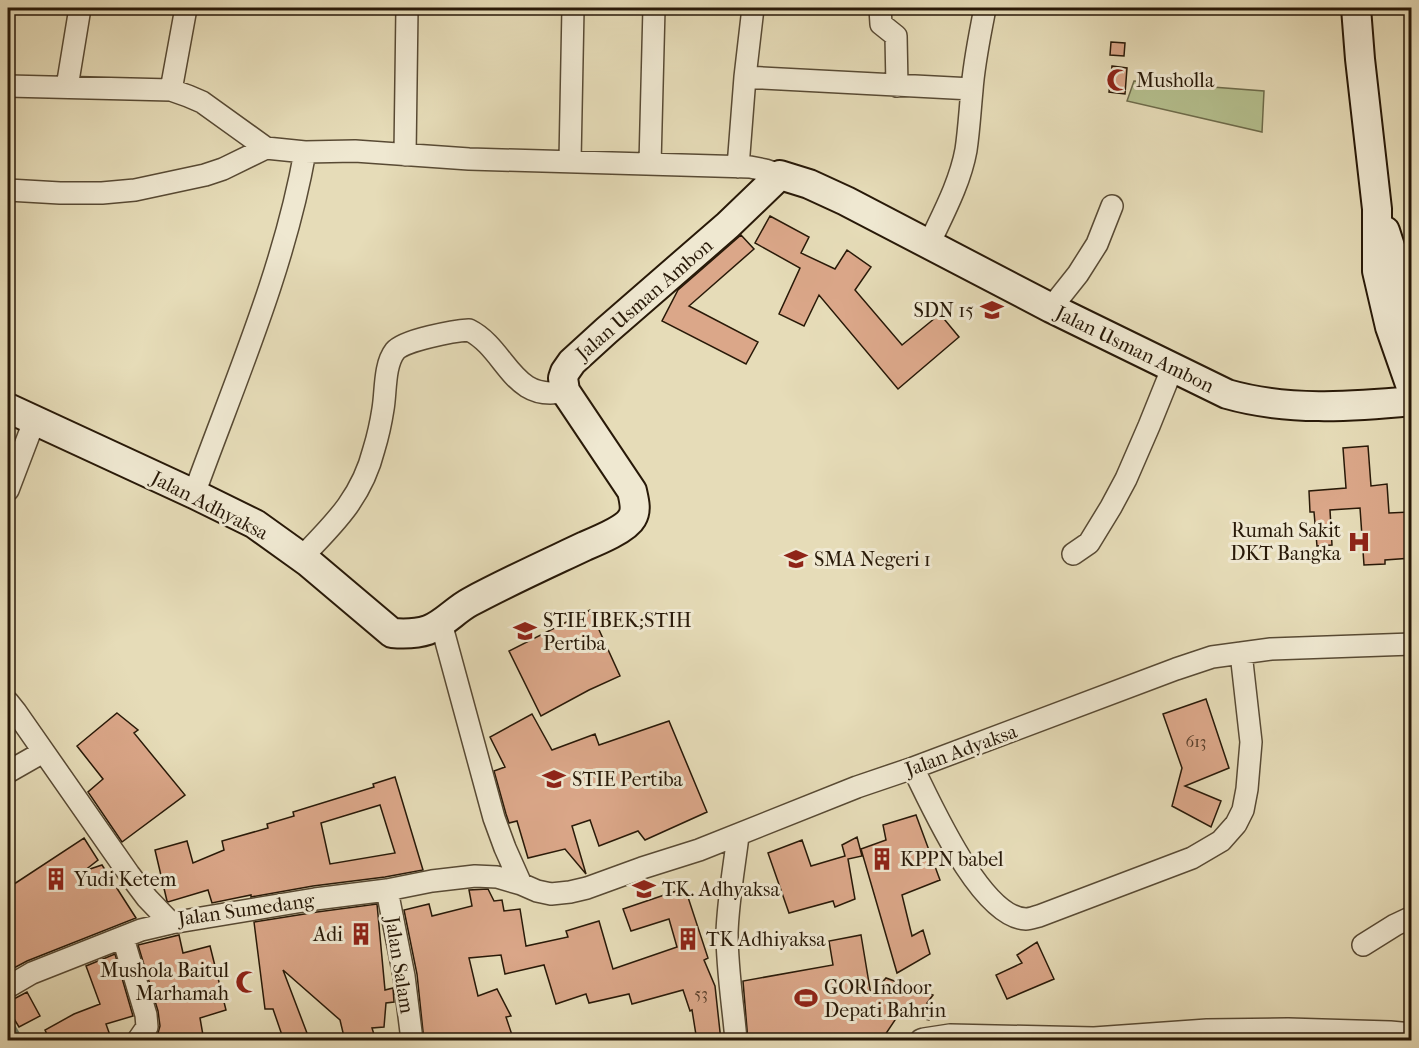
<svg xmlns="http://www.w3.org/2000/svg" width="1419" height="1048" viewBox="0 0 1419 1048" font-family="'IM FELL French Canon',serif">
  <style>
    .green { fill: #b5c08f; stroke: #6e6c4c; stroke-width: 1.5 }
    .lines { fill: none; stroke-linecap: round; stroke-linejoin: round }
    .stream { stroke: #6b7b69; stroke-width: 5 }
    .building { fill: #dba789; stroke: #281908; stroke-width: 1.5; fill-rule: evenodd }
    .street-casing { stroke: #584a34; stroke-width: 24 }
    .secondary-casing { stroke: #281908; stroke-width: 32 }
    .street { stroke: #efe8d1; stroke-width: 21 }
    .secondary { stroke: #efe8d1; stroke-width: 28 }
    .labels { text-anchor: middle; stroke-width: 6; stroke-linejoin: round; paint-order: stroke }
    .number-label { font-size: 16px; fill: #553c28 }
    .poi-label { font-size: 20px; fill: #281908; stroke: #efe8d1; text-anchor: start }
    .street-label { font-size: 20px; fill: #281908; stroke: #efe8d1 }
  </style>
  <rect width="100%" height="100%" fill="#e6dcb8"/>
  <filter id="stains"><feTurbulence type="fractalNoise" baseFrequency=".00333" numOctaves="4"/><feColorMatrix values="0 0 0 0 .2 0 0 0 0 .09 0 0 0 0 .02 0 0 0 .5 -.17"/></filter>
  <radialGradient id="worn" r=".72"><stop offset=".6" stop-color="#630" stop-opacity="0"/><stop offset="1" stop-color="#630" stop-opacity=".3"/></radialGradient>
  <path class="green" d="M 1134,81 L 1264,91 L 1262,132 L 1127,101 Z"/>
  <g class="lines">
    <path class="stream" d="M 8,1018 L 21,1040"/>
  </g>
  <path class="building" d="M 1111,42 L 1125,43 L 1124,56 L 1110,55 Z
    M 1112,66 L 1127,68 L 1125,94 L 1109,92 Z
    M 770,216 L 809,237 L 801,253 L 835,269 L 847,250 L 871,267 L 855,290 L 902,345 L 940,314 L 959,337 L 898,389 L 819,295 L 804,326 L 779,314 L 800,268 L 755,243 Z
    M 741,235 L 754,249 L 689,306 L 758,342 L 746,364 L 662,321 L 678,290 Z
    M 1368,446 L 1371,486 L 1387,484 L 1389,513 L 1410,512 L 1410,522 L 1412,522 L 1412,558 L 1385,560 L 1385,564 L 1364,565 L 1360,508 L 1330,510 L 1332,545 L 1317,546 L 1314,512 L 1310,512 L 1309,491 L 1346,488 L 1343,448 Z
    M 590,610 L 620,676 L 589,690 L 541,716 L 509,651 Z
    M 1206,699 L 1229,768 L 1185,786 L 1221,801 L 1211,827 L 1172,806 L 1182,768 L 1163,714 Z
    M 117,713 L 138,730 L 134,733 L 185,795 L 122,842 L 88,792 L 103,779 L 77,746 Z
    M 532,714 L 552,750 L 595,734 L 599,745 L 669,721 L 707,812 L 645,840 L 638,831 L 599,846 L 590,820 L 572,826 L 586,874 L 565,849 L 528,858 L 517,821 L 509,823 L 506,814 L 494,771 L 505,767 L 490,737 Z
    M 395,777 L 423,870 L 385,877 L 313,886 L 251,897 L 251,895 L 212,903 L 208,890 L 168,902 L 167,901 L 155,850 L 187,841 L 193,863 L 224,850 L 222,841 L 268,828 L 267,824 L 294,816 L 293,812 L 374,787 L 373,784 ZM 380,805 L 395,853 L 330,864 L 321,823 Z
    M 916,815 L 940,880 L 902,895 L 912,936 L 923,930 L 930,954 L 897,973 L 861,849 L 886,840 L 883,825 Z
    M 857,837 L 862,856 L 848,859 L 855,899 L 835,907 L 833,901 L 789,913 L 768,853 L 802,840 L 811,866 L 845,856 L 842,845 Z
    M 84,838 L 98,860 L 84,871 L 102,865 L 136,918 L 27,961 L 14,968 L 8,956 L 8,888 Z
    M 685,888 L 708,958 L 704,960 L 715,986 L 721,1041 L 697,1041 L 692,1010 L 690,1011 L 683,990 L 632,1004 L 629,994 L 589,1003 L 586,994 L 556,1004 L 544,965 L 505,974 L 501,955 L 469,958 L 478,996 L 497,989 L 511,1016 L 506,1017 L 514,1041 L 424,1041 L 417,974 L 404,910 L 429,904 L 432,916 L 472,906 L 469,890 L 488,889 L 494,901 L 502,900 L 504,911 L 520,909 L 526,946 L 568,937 L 566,931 L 599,921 L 613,969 L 677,947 L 669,919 L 631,931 L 623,909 Z
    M 377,904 L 385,990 L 393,988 L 394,1002 L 386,1003 L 384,1027 L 372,1028 L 376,1041 L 345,1041 L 340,1020 L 283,970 L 310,1041 L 284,1041 L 273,1009 L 265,1009 L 254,922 L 317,912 Z
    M 179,935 L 183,953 L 210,946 L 226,1010 L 200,1018 L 204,1041 L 160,1041 L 158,1033 L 160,1026 L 158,1011 L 138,945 Z
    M 861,935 L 871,995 L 886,978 L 933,995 L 927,1003 L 933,1007 L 929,1020 L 899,1014 L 881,1041 L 748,1041 L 743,981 L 833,965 L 829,941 Z
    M 1037,942 L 1054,979 L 1007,999 L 996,975 L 1022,963 L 1017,955 Z
    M 115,954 L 133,1016 L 106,1024 L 112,1041 L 50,1041 L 45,1030 L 74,1014 L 100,1004 L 86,966 Z
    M 27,992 L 40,1016 L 19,1027 L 8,1009 L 8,1002 Z"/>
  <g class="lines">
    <g class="street-casing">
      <path id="street" d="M 880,8 L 881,24 L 896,36 L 897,86
        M 745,77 L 972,89
        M 8,86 L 171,90 L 188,96 L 202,102 L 266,148 L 305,152 L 355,151 L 469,159 L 750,167 L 765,170 L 780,175
        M 67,87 L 80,8
        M 171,90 L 186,8
        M 405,155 L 407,8
        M 570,161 L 573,8
        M 650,164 L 654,8
        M 738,167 L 745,77 L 753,8
        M 8,190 L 60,193 L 102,193 L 135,190 L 205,175 L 223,169 L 266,148
        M 929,244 C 943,214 960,183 966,150 C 969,130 970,110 972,90 C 974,62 980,35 985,8
        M 1051,308 L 1078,274 L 1097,244 L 1112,206
        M 8,490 L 35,419
        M 194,494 C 235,381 284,270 305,152
        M 1073,554 L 1089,543 L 1111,507 L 1126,479 L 1149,426 L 1172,369
        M 302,557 C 335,523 362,497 374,449 C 378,436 381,422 383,409 C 386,392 384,365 395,351 C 404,340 454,331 469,330 C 507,349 512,404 565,391
        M 441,623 L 494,818 L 505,848 L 521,884
        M 8,702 L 16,712 L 129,874 L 147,898 L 171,923 L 315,899 L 387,890 L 432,881 L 475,876 L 497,877 L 521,884 L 537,891 L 551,894 L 570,892 L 587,888 L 642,868 L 699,850 L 857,787 L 913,768 L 1176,669 L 1212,657 L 1271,649 L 1412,644
        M 913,768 C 931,804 981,918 1026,919 C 1030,919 1035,917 1039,916 L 1192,858 L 1221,841 L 1236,824 L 1243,810 L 1247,789 L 1251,742 L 1241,653
        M 8,772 L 43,752
        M 387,890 L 404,976 L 412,1040
        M 123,938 L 146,1015 L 147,1027 L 138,1040
        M 1363,945 L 1395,925 L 1412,917
        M 8,987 L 32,973 L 141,930 L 171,923
        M 736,1040 C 733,1005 727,969 727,933 C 728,901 734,868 738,836
        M 921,1040 L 924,1039 L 950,1035 L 1094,1038 L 1207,1030 L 1288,1029 L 1390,1032 L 1412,1034"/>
    </g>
    <g class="secondary-casing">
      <path id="secondary" d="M 1356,8 L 1360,59 L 1377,209 L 1377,271 L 1390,327 L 1412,390
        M 1385,231 L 1397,268 L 1412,323
        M 8,408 L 194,494 L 255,524 L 308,562 L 392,633 C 404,634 416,634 428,630 C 444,624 455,610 470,602 C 507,582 547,564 585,546 C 597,541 626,529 632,518 C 637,510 634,500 632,491 L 565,391 L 563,378 L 565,372 L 572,362 L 606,331 L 728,225 L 780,175 L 809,184 L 846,201 L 1051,308 L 1227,394 C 1286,411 1351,407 1412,401"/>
    </g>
    <use href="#street" class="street"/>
    <use href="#secondary" class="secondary"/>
  </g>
  <defs>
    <g id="mosque-bare" transform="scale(1.8)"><path d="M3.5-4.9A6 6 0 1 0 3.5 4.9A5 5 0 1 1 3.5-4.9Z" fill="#8f2418" stroke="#efe8d1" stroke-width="2.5" paint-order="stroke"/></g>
    <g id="school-bare" transform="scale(1.8)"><path d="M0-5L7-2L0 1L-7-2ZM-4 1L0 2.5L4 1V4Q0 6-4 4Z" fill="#8f2418" stroke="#efe8d1" stroke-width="2.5" paint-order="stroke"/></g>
    <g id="hospital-bare" transform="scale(1.8)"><path d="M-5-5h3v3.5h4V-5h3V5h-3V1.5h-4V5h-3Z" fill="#8f2418" stroke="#efe8d1" stroke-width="2.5" paint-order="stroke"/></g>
    <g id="university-bare" transform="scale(1.8)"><path d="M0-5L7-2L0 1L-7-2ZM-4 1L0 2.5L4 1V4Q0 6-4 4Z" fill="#8f2418" stroke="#efe8d1" stroke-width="2.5" paint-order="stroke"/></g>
    <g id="building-bare" transform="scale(1.8)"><path d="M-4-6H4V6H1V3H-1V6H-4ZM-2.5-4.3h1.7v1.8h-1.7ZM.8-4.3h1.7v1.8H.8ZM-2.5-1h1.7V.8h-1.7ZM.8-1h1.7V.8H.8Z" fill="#8f2418" stroke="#efe8d1" stroke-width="2.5" paint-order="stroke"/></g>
    <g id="stadium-bare" transform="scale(1.8)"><path d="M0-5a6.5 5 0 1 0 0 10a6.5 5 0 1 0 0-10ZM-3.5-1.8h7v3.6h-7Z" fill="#8f2418" stroke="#efe8d1" stroke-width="2.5" paint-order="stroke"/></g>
  </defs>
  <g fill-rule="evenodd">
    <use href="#mosque-bare" x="1118" y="80"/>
    <use href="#school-bare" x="992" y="310"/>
    <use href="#hospital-bare" x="1359" y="542"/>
    <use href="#school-bare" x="796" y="559"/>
    <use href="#university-bare" x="525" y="631"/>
    <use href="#university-bare" x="554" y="779"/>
    <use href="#building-bare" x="882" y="859"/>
    <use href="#building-bare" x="56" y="879"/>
    <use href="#school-bare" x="644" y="889"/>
    <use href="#building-bare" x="361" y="934"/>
    <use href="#building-bare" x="688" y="939"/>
    <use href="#mosque-bare" x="247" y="982"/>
    <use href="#stadium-bare" x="806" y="998"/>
  </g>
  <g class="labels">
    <g class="number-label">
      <text x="1196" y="747">613</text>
      <text x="701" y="999">53</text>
    </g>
    <g class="poi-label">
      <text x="1136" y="87">Musholla</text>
      <text x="974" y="317" text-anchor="end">SDN 15</text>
      <text x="1341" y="537" text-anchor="end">Rumah Sakit<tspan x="1341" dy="23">DKT Bangka</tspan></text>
      <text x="814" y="566">SMA Negeri 1</text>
      <text x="543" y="627">STIE IBEK;STIH<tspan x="543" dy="23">Pertiba</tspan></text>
      <text x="572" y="786">STIE Pertiba</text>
      <text x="900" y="866">KPPN babel</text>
      <text x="74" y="886">Yudi Ketem</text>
      <text x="662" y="896">TK. Adhyaksa</text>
      <text x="343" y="941" text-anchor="end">Adi</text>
      <text x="706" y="946">TK Adhiyaksa</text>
      <text x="229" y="977" text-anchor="end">Mushola Baitul<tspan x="229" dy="23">Marhamah</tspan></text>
      <text x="824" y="994">GOR Indoor<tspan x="824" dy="23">Depati Bahrin</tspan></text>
    </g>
    <g class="street-label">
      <text transform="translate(644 299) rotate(-41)" y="7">Jalan Usman Ambon</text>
      <text transform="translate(1135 349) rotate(26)" y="7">Jalan Usman Ambon</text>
      <text transform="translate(210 505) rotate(27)" y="7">Jalan Adhyaksa</text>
      <text transform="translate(961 750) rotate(-20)" y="7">Jalan Adyaksa</text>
      <text transform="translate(246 909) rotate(-8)" y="7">Jalan Sumedang</text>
      <text transform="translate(400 965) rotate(81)" y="7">Jalan Salam</text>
    </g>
  </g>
  <rect width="1419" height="1048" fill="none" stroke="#e6dcb8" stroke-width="30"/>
  <rect x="9" y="9" width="1401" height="1030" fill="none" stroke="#281908" stroke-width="3"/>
  <rect x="15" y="15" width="1389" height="1018" fill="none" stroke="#281908" stroke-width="1.5"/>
  <rect width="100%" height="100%" filter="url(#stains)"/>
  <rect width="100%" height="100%" fill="url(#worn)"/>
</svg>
